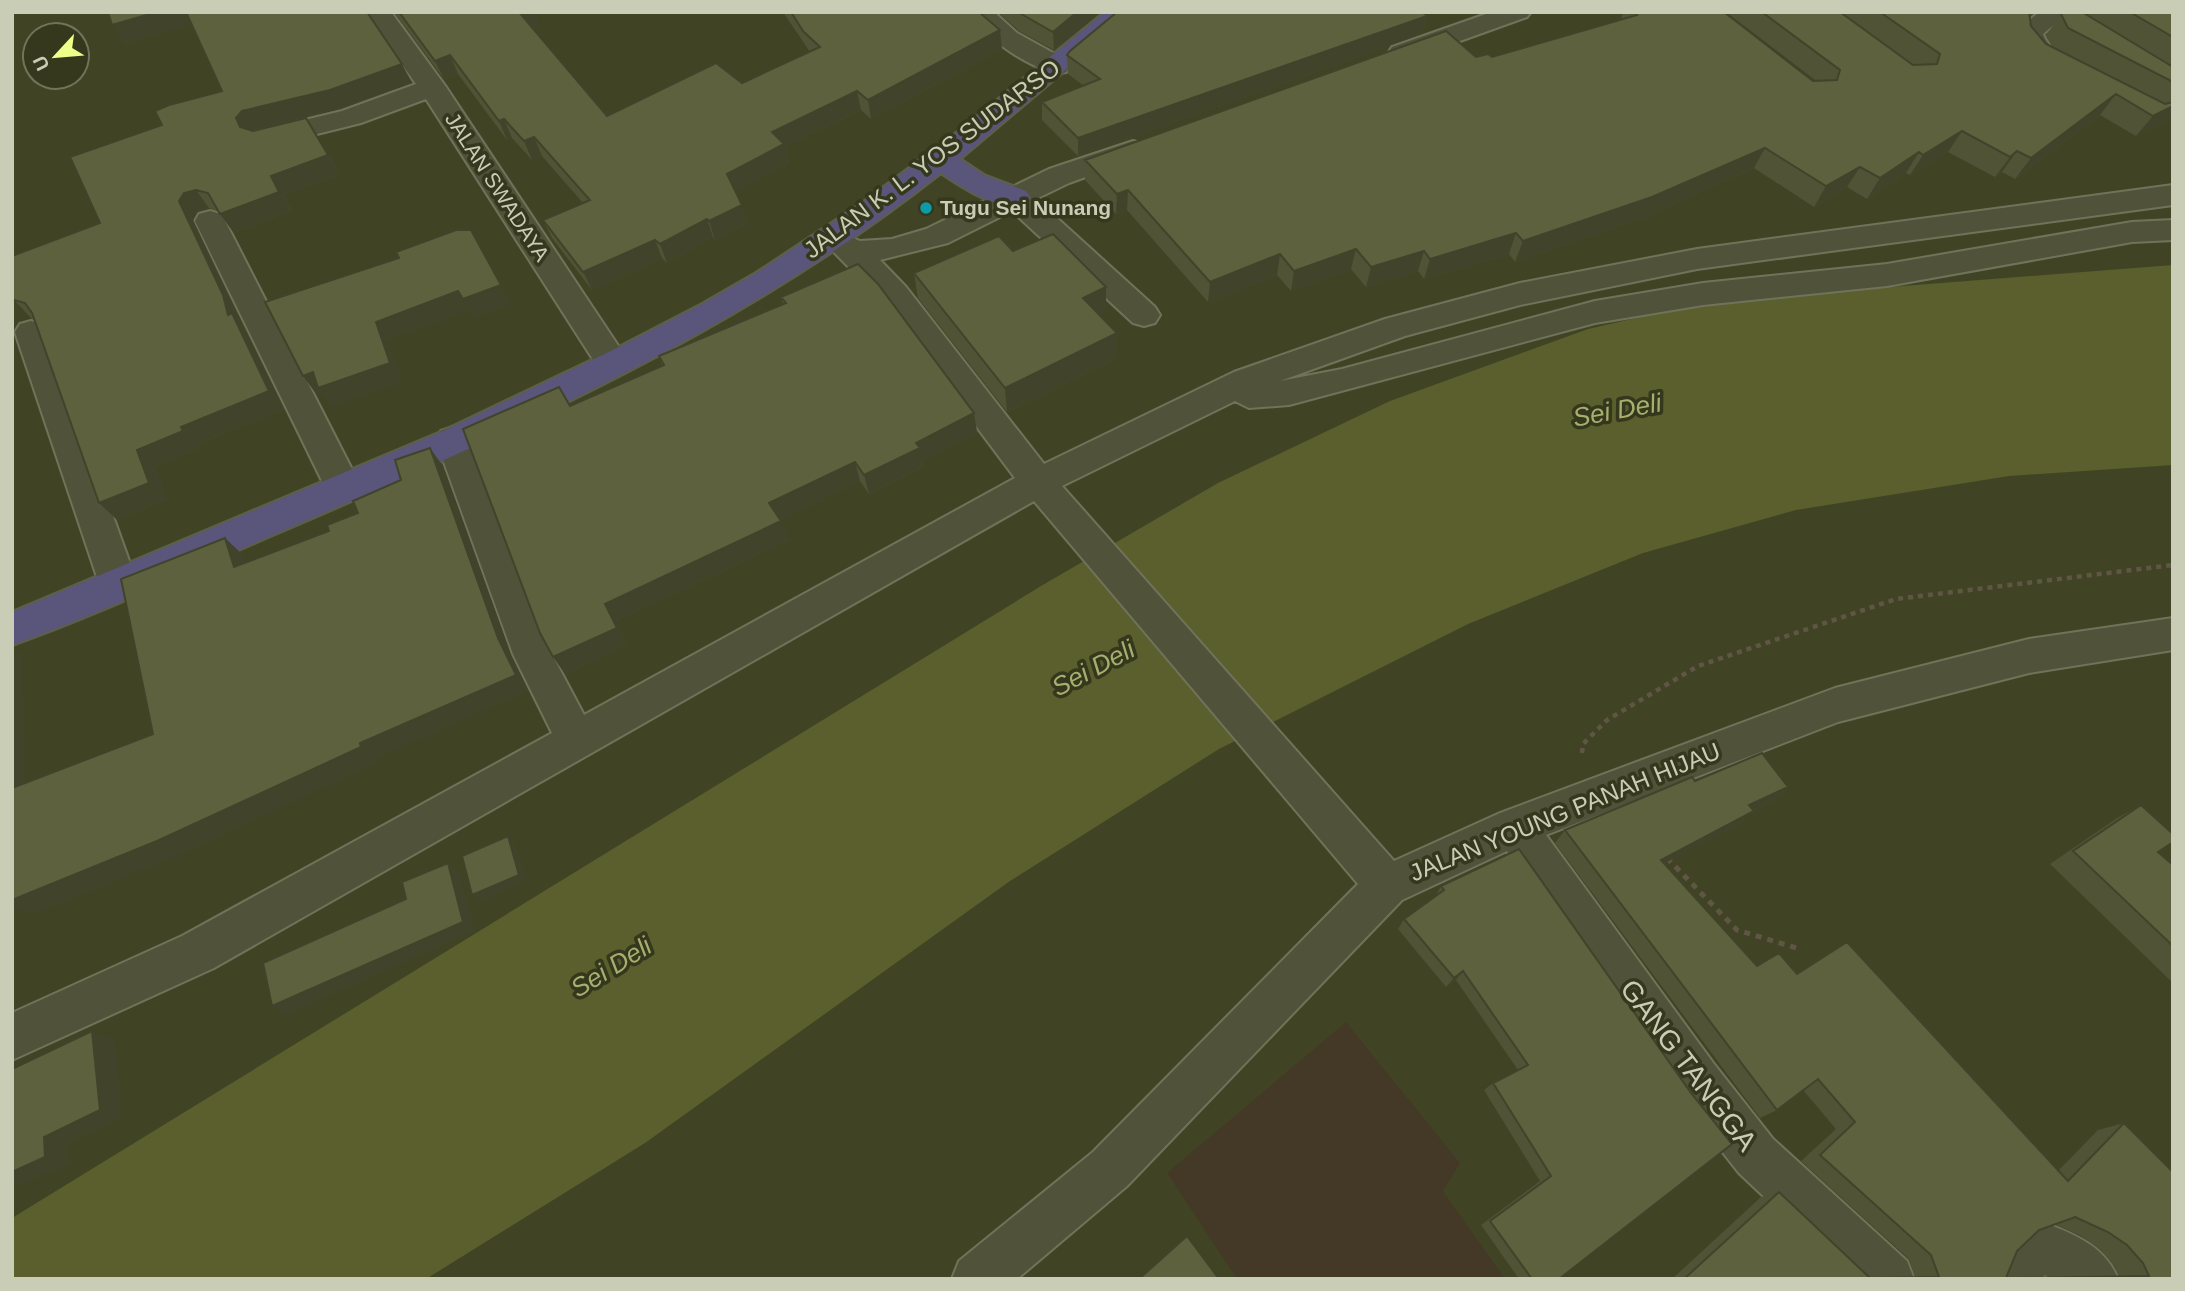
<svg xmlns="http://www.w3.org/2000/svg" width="2185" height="1291" viewBox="0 0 2185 1291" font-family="Arial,sans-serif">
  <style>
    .green { fill: #443926 }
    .water { fill: #5a5f2d }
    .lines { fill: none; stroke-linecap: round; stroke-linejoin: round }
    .minor-casing { stroke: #70735a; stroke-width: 4 }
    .highway-casing { stroke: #5d6047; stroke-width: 4 }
    .path-far1 { stroke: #605645; stroke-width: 4.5; stroke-dasharray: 5 5; stroke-linecap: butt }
    .path { stroke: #605645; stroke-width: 5; stroke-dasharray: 6 6; stroke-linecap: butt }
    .minor { fill: #505339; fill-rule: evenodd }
    .highway { fill: #5a557a; fill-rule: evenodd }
    .wall { fill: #505335; fill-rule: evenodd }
    .shaded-wall { fill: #41442b }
    .building { fill: #5d613e; stroke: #41442b; stroke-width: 2; fill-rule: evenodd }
    .culture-dot { fill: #0f9aa8; stroke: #35381d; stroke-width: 2.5 }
    .labels { text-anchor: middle; stroke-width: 7; stroke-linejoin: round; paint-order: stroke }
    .far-street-label { font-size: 21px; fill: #cacdb6; stroke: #35381d }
    .far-poi-label { font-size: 21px; font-weight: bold; fill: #cacdb6; stroke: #35381d; text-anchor: start }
    .street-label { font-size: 24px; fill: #cacdb6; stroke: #35381d }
    .water-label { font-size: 26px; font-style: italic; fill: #a8ae6d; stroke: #35381d }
    .near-street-label { font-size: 28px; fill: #cacdb6; stroke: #35381d }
  </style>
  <rect width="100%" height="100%" fill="#414424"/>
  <path class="green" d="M 1346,1022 L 1460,1163 L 1443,1191 L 1505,1279 L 1237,1279 L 1167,1173 Z"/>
  <path class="water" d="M 2173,265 L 2173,465 L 2009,476 L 1796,510 L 1643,553 L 1468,624 L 1219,749 L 1010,881 L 645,1143 L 426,1279 L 12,1279 L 12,1218 L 1041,586 L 1218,483 L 1390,401 L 1588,329 L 1710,301 Z"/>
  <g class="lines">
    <g class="minor-casing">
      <path id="minor" d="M 365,12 L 391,12 L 446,87 L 625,356 L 629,364 L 625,372 L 613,376 L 601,372 L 426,99 L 361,123 L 265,147 L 255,144 L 251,138 L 255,132 L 342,111 L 416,84 Z
        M 965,12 L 994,12 L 1017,33 L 1066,60 L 1069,66 L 1066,72 C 1039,78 981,34 965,12 Z
        M 1492,12 L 1531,12 L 1527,17 L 1410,59 L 1392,59 L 1388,53 L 1392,47 Z
        M 2039,12 L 2069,12 L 2043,34 C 2049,51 2064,52 2073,65 L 2070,71 C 2044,77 2023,55 2016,32 Z
        M 1133,141 L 1143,144 L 1147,150 L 1143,156 L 1069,183 L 1036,199 L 1155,307 L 1160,315 L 1155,323 L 1144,326 L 1133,323 L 1012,211 L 948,243 L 880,260 L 906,287 L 1044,464 L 1234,372 L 1385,319 L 1520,283 L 1697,249 L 2173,185 L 2173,205 L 1697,269 L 1520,305 L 1405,336 L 1280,381 L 1342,369 L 1595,301 L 1703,283 L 1887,264 L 2132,222 L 2173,220 L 2173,240 L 2132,242 L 1887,286 L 1703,305 L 1595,323 L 1289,405 L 1249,408 L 1235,401 L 1062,486 L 1394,861 L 1500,813 L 1835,688 L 2029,639 L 2173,618 L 2173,650 L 2029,673 L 1838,722 L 1546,835 L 1714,1064 L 1773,1139 L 1907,1261 L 1914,1279 L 1851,1279 L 1739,1173 L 1680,1098 L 1507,851 L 1402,900 L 1127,1186 L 1017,1279 L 952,1279 L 959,1261 L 1093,1152 L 1358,884 L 1034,501 L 214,968 L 12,1060 L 12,1013 L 182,936 L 552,733 L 513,654 L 436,440 L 441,431 L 453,427 L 465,431 L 470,440 L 550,651 L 584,715 L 1015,478 L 884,303 L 824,242 L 828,235 L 839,232 L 860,241 L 892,239 L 926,229 L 1049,169 Z
        M 210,211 L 221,214 L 225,221 L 361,487 L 355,497 L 343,501 L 331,497 L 325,487 L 195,221 L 199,214 Z
        M 31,321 L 42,324 L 47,332 L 137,583 L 131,594 L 118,598 L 105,594 L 99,583 L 15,332 L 20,324 Z
        M 2048,1224 C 2078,1236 2106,1248 2118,1279 L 2052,1279 L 2045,1275 L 2040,1279 L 1983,1279 C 1998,1242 2012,1236 2048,1224 Z"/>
    </g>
    <g class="highway-casing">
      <path id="highway" d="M 1105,12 L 1134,12 L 960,159 L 984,175 L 1026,191 L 1031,198 L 1026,205 C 999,212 963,188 941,173 C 743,330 510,433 280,532 C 193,569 101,614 12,645 L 12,612 L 443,431 L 617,348 L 702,304 L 756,273 L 862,203 L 964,127 Z"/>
    </g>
    <path class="path-far1" d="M 1582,753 L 1583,744 L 1607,720 L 1698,666 L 1896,599 L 2173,565"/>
    <path class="path" d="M 1667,858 L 1737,930 L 1800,949"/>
    <use href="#minor" class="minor"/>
    <use href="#highway" class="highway"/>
  </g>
  <path class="wall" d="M 108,12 L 367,12 L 412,83 L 341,108 L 254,129 L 253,131 L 306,118 L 340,174 L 283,195 L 292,210 L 234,233 L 218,211 L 209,208 L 198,211 L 193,220 L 237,313 L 240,324 L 246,331 L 284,409 L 197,444 L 199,448 L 154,467 L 166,499 L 117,520 L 34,319 L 32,319 L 15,301 L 12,303 L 12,256 L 100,223 L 162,125 L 222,91 L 191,24 L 125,44 Z
    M 394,12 L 533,12 L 539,27 L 532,29 L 607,116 L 742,83 L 810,52 L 783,12 L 979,12 L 1002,49 L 871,119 L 861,110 L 785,146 L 789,163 L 735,191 L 747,223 L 715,240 L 713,237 L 667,263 L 662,258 L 592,290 L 552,238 L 543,220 L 583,203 L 542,156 L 532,160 L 512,138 L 507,140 L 458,74 L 444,79 Z
    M 998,12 L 1101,12 L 1054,50 L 1019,31 Z
    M 1623,12 L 1724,12 L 1813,81 L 1815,80 L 1726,12 L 2036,12 L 2029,17 L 2031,26 L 2046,44 L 2052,47 L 2046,35 L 2063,12 L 2173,12 L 2173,117 L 2136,136 L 2100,115 L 2015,179 L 2002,172 L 1995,177 L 1948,152 L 1910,175 L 1906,173 L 1867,199 L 1847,187 L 1814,207 L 1754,168 L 1642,218 L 1515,262 L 1509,254 L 1424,279 L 1418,271 L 1366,287 L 1351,269 L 1291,291 L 1277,275 L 1208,302 L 1127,210 L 1116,214 L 1085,180 L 1085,160 L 1476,57 L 1492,57 L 1621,20 Z
    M 1427,16 L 1422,34 L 1078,156 L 1042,120 L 1042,102 L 1084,86 L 1068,74 L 1067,55 Z
    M 1013,251 L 1106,312 L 1099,315 L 1117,333 L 1116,358 L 1007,412 L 918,298 L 914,273 Z
    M 781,297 L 974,413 L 977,433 L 922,461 L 923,467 L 869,494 L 860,481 L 780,520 L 788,540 L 616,621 L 627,645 L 565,674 L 570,406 L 662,366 L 659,356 L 783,304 Z
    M 1695,781 L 1788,787 L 1773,801 L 1753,810 L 1754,811 L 1740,824 L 1664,863 L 1757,966 L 1797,974 L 2058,1171 L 2098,1130 L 2124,1123 L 2173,1279 L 1672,1279 L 1761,1197 L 1779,1192 L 1870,1278 L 1915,1277 L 1909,1259 L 1801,1161 L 1836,1129 L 1803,1090 L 1777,1110 L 1760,1118 L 1555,843 L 1565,830 ZM 2055,1224 L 2081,1236 L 2100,1249 L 2115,1267 L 2119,1277 L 2006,1278 L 2017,1251 L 2039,1230 Z
    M 2141,805 L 2158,852 L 2173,865 L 2173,983 L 2050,864 L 2117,818 Z
    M 1441,886 L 1691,1093 L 1559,1279 L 1519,1279 L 1481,1225 L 1540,1181 L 1484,1090 L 1493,1083 L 1518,1070 L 1456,980 L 1446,987 L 1398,929 L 1404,919 L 1435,897 Z"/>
  <path class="shaded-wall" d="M 157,12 L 187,12 L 194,24 L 125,44 L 112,25 Z
    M 518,12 L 533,12 L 539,27 L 526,31 Z
    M 1077,12 L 1101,12 L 1054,50 L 1053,32 Z
    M 1427,16 L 1422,34 L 1078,156 L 1078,138 Z
    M 1000,30 L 1002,49 L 871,119 L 868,100 Z
    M 450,55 L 458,74 L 444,79 L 435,61 Z
    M 402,64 L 412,83 L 341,108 L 254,129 L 249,137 L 240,127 L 236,118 L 242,111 Z
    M 857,91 L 861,110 L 785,146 L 789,163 L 733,193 L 727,174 L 772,132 Z
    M 2116,94 L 2100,115 L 2015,179 L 2031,158 Z
    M 2173,106 L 2173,117 L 2136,136 L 2153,116 Z
    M 504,119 L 512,138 L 507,140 L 499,121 Z
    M 1962,131 L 1948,152 L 1910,175 L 1923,155 Z
    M 534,137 L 542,156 L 532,160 L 524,141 Z
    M 1765,148 L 1754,168 L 1642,218 L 1515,262 L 1523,241 Z
    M 2017,151 L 2002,172 L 1995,177 L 2010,157 Z
    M 1919,152 L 1906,173 L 1867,199 L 1880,178 Z
    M 328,155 L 340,174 L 283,195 L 292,210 L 234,233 L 220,214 L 271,176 Z
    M 1860,167 L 1847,187 L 1814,207 L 1826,186 Z
    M 196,190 L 209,208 L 198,211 L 193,220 L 237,313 L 240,324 L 246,331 L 284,409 L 197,444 L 199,448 L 154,467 L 166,499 L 117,520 L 99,503 L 137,450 L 181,427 L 228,315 L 179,201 L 184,193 Z
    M 1128,190 L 1127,210 L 1116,214 L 1117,194 Z
    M 742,205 L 747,223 L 715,240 L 709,221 Z
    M 707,219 L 713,237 L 667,263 L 660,244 Z
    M 1516,233 L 1509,254 L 1424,279 L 1430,259 Z
    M 655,240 L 662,258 L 592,290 L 583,272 Z
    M 1356,249 L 1351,269 L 1291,291 L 1294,271 Z
    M 1424,251 L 1418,271 L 1366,287 L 1371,267 Z
    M 1280,254 L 1277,275 L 1208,302 L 1210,282 Z
    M 501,285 L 511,304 L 474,318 L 463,299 Z
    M 1106,287 L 1106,312 L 1083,323 L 1083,298 Z
    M 458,291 L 469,310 L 388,341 L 403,382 L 332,406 L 322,393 L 317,395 L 303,376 L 313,372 L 376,322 Z
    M 1117,333 L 1116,358 L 1007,412 L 1005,388 Z
    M 974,413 L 977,433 L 922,461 L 923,467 L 869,494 L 864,475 L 916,443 Z
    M 430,448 L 443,466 L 511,655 L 528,691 L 377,758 L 378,762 L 179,855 L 34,914 L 22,909 L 12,912 L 12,894 L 360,743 L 498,638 Z
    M 855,462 L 860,481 L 776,522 L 769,503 Z
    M 781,521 L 788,540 L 616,621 L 627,645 L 565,674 L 553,657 L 605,604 Z
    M 225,538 L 243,555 L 251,584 L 234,567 Z
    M 12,648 L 22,655 L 26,806 L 12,799 Z
    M 1788,787 L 1773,801 L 1735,818 L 1749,805 Z
    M 1754,811 L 1740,824 L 1648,872 L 1661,860 Z
    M 508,836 L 515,843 L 526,881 L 480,901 L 472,895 Z
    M 448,863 L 460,873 L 475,931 L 288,1014 L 272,1006 L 463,922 Z
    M 1463,971 L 1456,980 L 1446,987 L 1454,978 Z
    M 92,1031 L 114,1040 L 123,1117 L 68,1143 L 70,1163 L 12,1189 L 12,1172 L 44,1137 Z"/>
  <path class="building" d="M 108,12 L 157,12 L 112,25 Z
    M 186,12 L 367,12 L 402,64 L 330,90 L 242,111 L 236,118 L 240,127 L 253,131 L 306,118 L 328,155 L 271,176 L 279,192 L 220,214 L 208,193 L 196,190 L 184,193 L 179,201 L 223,295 L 228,315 L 232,313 L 269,391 L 181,427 L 183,431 L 137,450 L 149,483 L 99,503 L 32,313 L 25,303 L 14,300 L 12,297 L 12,256 L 100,223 L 70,157 L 162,125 L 155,111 L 169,105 L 222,91 Z
    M 399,12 L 519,12 L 607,116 L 716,63 L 742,83 L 820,47 L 803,31 L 791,12 L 979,12 L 1000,30 L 868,100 L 857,91 L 772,132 L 784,144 L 727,174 L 742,205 L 709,221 L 707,219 L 660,244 L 655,240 L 583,272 L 543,220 L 590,200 L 534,137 L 524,141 L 504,119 L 499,121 L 450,55 L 435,61 Z
    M 1018,12 L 1077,12 L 1053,32 Z
    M 1117,12 L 1422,12 L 1427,16 L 1078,138 L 1042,102 L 1100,79 L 1067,55 L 1070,51 Z
    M 1634,12 L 1724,12 L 1813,81 L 1837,80 L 1840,70 L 1762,12 L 1840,12 L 1913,65 L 1937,64 L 1940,54 L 1880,12 L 2029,12 L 2031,26 L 2046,44 L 2165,104 L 2173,102 L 2173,106 L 2153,116 L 2116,94 L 2031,158 L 2017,151 L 2010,157 L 1962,131 L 1923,155 L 1919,152 L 1880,178 L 1860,167 L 1826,186 L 1765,148 L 1652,197 L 1523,241 L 1516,233 L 1430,259 L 1424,251 L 1371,267 L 1356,249 L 1294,271 L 1280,254 L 1210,282 L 1128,190 L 1117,194 L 1085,160 L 1446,31 L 1476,57 L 1488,54 L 1492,57 L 1637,15 Z
    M 2063,12 L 2082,12 L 2173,67 L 2173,82 L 2068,28 L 2061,14 Z
    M 2130,12 L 2173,12 L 2173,37 Z
    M 456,230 L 471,230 L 501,285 L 463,299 L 458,291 L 376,322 L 390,363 L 318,388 L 313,372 L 303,376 L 265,302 L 399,258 L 396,252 Z
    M 1053,234 L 1106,287 L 1083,298 L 1117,333 L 1005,388 L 914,273 L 999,236 L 1013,251 Z
    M 858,264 L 878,284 L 974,413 L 916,443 L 920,448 L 864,475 L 855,462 L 769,503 L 781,521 L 605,604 L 617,628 L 553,657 L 540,633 L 463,429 L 559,387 L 570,406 L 664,365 L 659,356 L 786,303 L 781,297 Z
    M 430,448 L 498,638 L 516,675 L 360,743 L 361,747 L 157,841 L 12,900 L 12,788 L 153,734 L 121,579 L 225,538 L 234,567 L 329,531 L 327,525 L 358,513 L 353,501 L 401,480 L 395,460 Z
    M 1762,753 L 1788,787 L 1749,805 L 1754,811 L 1661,860 L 1757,966 L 1779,953 L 1797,974 L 1847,942 L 2068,1181 L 2124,1123 L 2173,1172 L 2173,1279 L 1684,1279 L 1779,1192 L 1870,1278 L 1939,1277 L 1931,1255 L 1820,1155 L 1855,1122 L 1818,1079 L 1777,1110 L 1565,830 L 1692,777 L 1695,781 ZM 2075,1217 L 2108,1232 L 2127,1245 L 2143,1263 L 2149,1276 L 2006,1278 L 2017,1251 L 2039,1230 Z
    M 2141,805 L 2173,834 L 2173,842 L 2158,852 L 2173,865 L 2173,946 L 2073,851 Z
    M 508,836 L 519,875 L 472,895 L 462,856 Z
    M 1519,849 L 1691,1093 L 1732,1144 L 1559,1279 L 1532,1279 L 1490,1221 L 1551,1176 L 1493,1083 L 1528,1065 L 1463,971 L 1454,978 L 1404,919 L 1444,890 L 1441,886 Z
    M 448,863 L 463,922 L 272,1006 L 263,963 L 406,899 L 402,882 Z
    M 92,1031 L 100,1110 L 44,1137 L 45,1157 L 12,1172 L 12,1069 Z
    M 1187,1236 L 1219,1279 L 1139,1279 Z"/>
  <circle class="culture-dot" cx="926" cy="208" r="7"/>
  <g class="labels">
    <g class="far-street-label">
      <text transform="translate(497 187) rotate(57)" y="7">JALAN SWADAYA</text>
    </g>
    <g class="far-poi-label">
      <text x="940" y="215">Tugu Sei Nunang</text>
    </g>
    <g class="street-label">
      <text transform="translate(932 159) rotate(-37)" y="8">JALAN K. L. YOS SUDARSO</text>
      <text transform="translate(1565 812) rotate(-22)" y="8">JALAN YOUNG PANAH HIJAU</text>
    </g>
    <g class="water-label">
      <text transform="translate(1617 410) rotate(-10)" y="9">Sei Deli</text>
      <text transform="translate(1093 668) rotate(-28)" y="9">Sei Deli</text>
      <text transform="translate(611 967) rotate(-32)" y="9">Sei Deli</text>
    </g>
    <g class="near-street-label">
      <text transform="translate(1689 1065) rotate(53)" y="10">GANG TANGGA</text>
    </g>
  </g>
  <rect width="2185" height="1291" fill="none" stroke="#cacdb6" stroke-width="28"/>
  <g transform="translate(56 56) rotate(244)"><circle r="33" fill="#35381d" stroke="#71745a" stroke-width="2"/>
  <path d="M0-5L12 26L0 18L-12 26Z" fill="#efff89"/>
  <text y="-10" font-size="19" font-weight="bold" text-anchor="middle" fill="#cacdb6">U</text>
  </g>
</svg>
